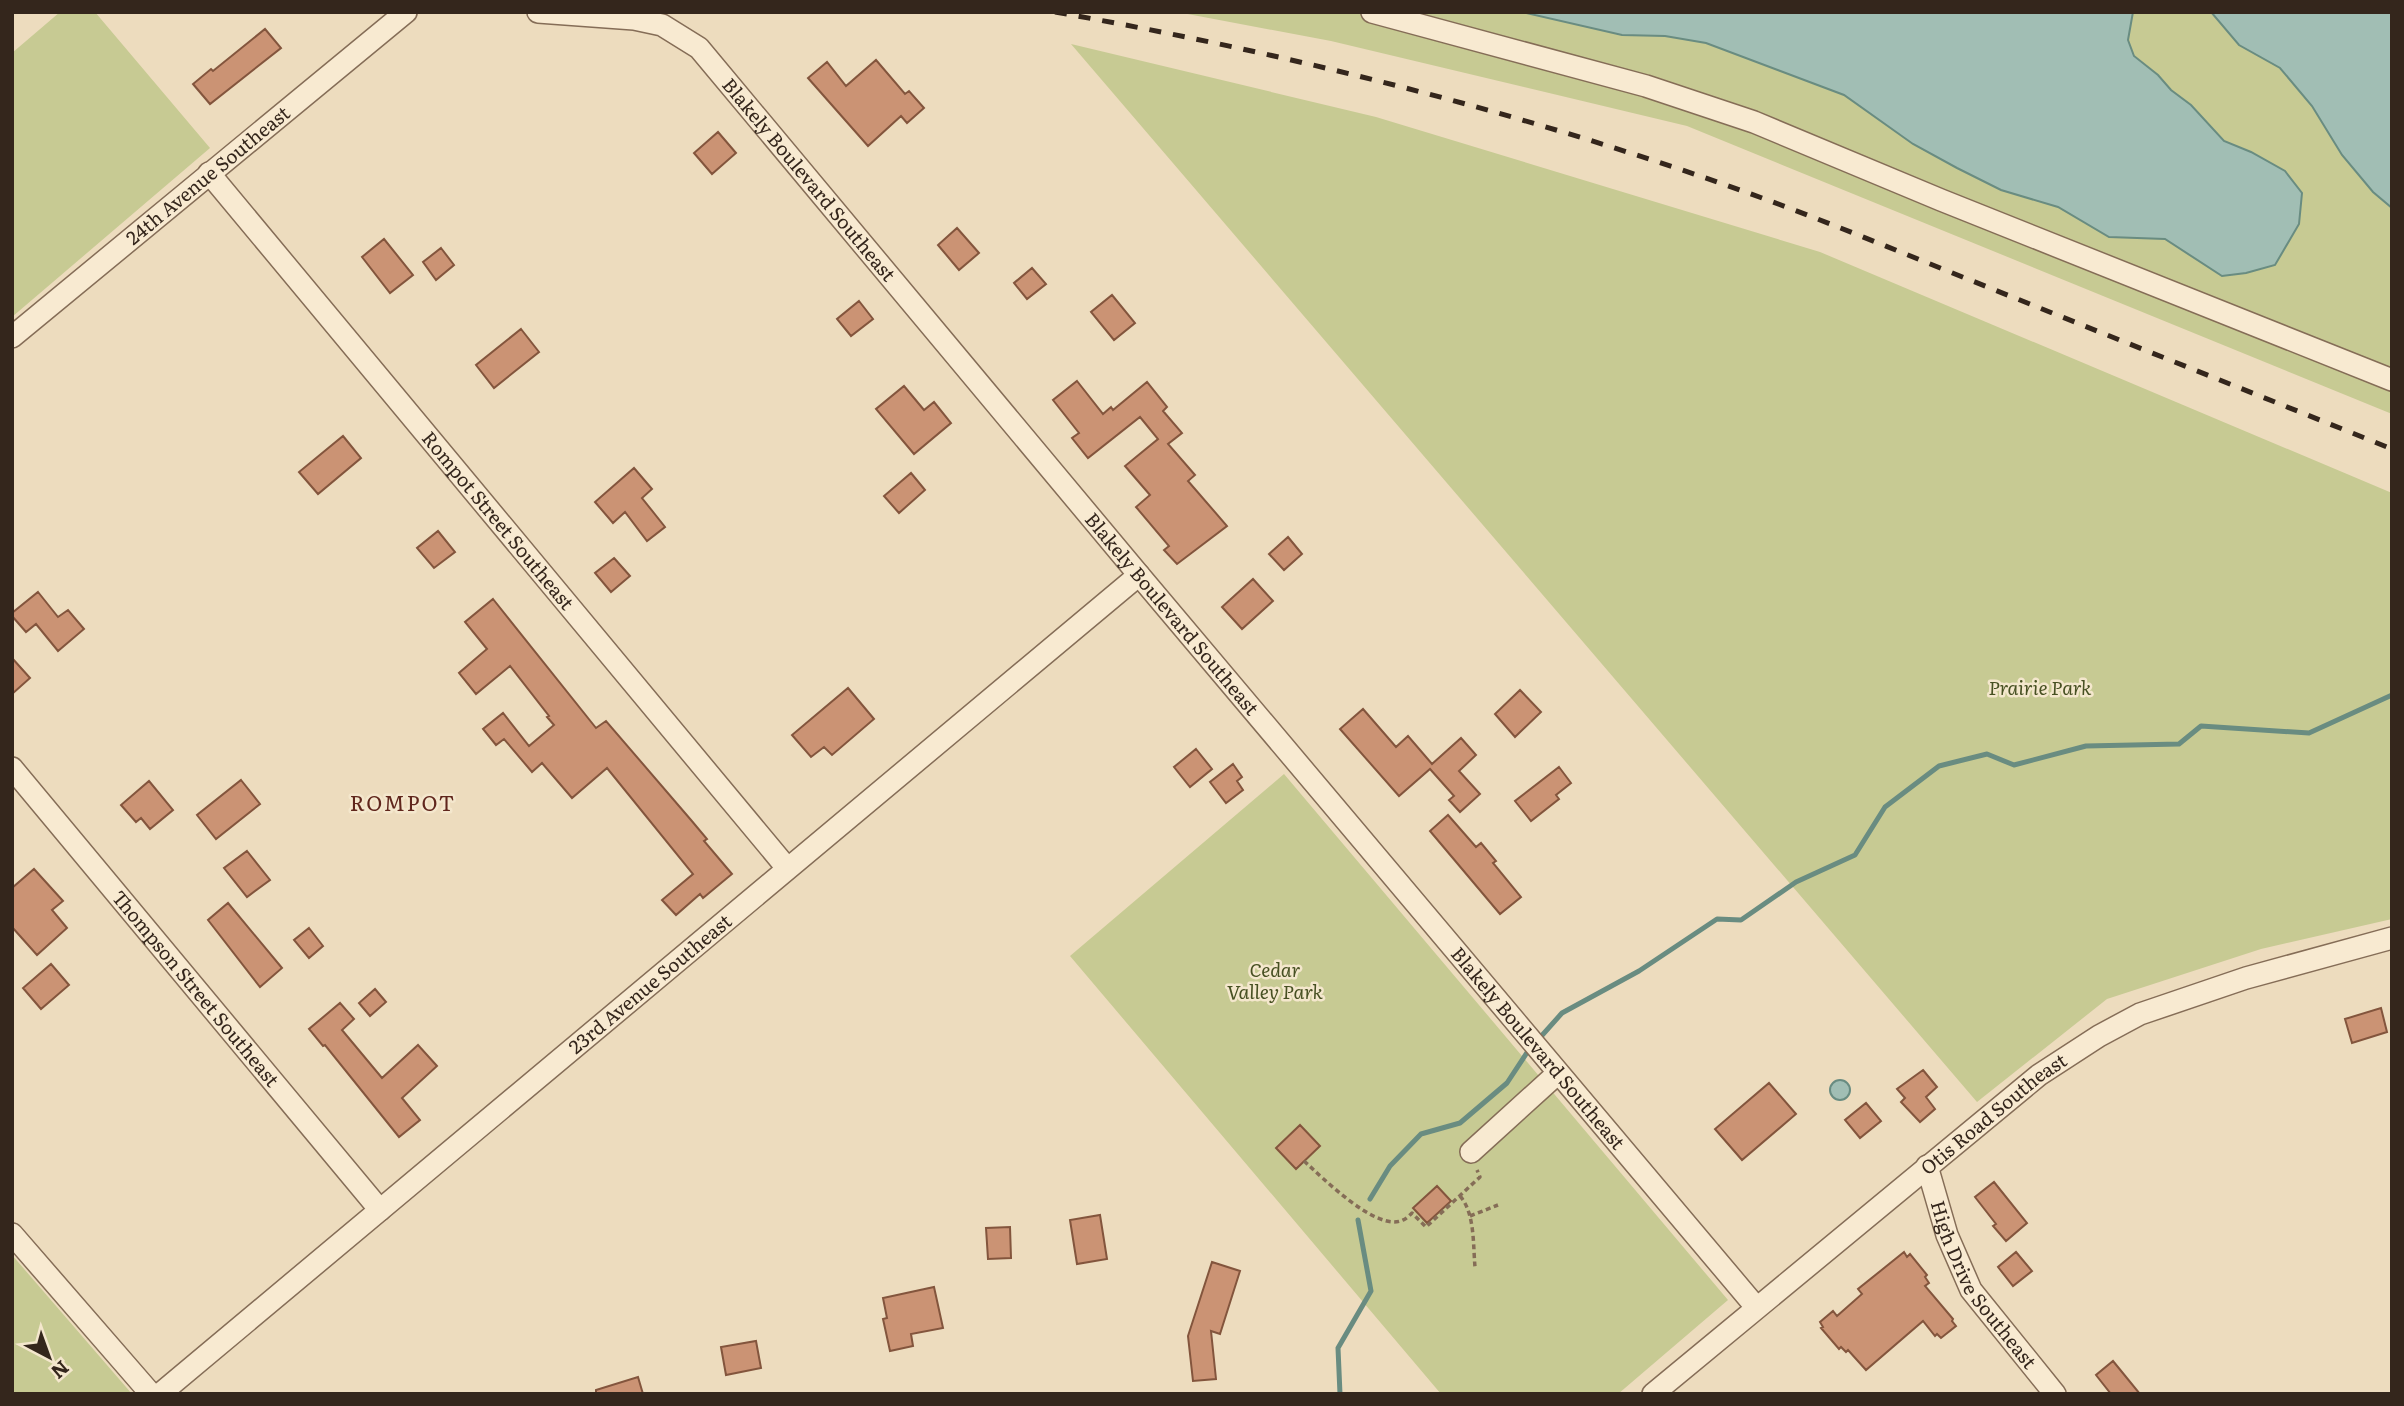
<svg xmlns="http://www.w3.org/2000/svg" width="2404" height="1406" viewBox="0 0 2404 1406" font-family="Literata,serif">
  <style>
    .green { fill: #c7ca93 }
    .water { fill: #a1beb4; stroke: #698c81; stroke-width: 2 }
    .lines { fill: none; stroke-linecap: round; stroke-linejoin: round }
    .stream { stroke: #698c81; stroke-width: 5 }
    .building { fill: #cb9374; stroke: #83553d; stroke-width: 2 }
    .minor-casing { stroke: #856d57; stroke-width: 24 }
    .path { stroke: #856d57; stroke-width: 3.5; stroke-dasharray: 5 3.5; stroke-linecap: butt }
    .minor { stroke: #f8ead1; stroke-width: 21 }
    .rail { stroke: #34261c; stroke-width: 5; stroke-dasharray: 12 12; stroke-linecap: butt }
    .labels { text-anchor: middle; stroke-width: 5; stroke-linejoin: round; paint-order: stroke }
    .street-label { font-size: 19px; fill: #34261c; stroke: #f4e7cd }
    .park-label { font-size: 19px; font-style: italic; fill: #475022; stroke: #f4e7cd }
    .neighbourhood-label { font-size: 21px; letter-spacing: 2px; fill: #60261c; stroke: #f4e7cd }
  </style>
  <rect width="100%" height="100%" fill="#eddcbe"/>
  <path class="green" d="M 60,12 L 95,12 L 210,148 L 12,317 L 12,53 Z
    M 1177,12 L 2211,12 L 2239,45 L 2280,68 L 2312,106 L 2342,155 L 2373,192 L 2392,208 L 2392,414 L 1687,126 L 1331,41 Z
    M 1071,44 L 1376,117 L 1820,252 L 2392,493 L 2392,919 L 2261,949 L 2107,999 L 1977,1102 Z
    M 1284,774 L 1728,1300 L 1618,1394 L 1441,1394 L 1070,956 Z
    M 12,1255 L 132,1394 L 12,1394 Z"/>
  <path class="water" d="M 1522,12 L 2133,12 L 2128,40 L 2134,56 L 2158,75 L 2171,90 L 2191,105 L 2224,141 L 2251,152 L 2285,171 L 2302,193 L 2299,224 L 2275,265 L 2246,273 L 2222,276 L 2165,239 L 2109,237 L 2058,207 L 2001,190 L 1957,168 L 1913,144 L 1844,95 L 1706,43 L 1665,36 L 1622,35 Z
    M 2211,12 L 2392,12 L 2392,208 L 2373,192 L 2342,155 L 2312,106 L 2280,68 L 2239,45 Z
    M1830 1090a10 10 0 1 1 20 0a10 10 0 1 1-20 0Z"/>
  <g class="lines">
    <path class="stream" d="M 1537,1041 L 1562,1013 L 1639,971 L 1717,919 L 1741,920 L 1796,882 L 1855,855 L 1885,807 L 1939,766 L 1987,754 L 2014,765 L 2086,746 L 2179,744 L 2201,726 L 2309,733 L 2392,695
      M 1370,1199 L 1390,1166 L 1421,1134 L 1460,1123 L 1507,1083 L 1530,1048
      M 1340,1394 L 1338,1348 L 1371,1291 L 1358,1220"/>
  </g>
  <path class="building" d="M 265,29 L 281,48 L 210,104 L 193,84 L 211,69 L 213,71 Z
    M 876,60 L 905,94 L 909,91 L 924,108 L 907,123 L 901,116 L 868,146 L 808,78 L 827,62 L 846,86 Z
    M 718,132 L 736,153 L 712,174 L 694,153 Z
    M 957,228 L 979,253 L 959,270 L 938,245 Z
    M 384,239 L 413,275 L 390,293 L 362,257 Z
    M 441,248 L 454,265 L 436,280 L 423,262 Z
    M 1032,268 L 1046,284 L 1027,299 L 1014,283 Z
    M 1112,295 L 1135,323 L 1114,340 L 1091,312 Z
    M 859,301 L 873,319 L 851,336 L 837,319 Z
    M 521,329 L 539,352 L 494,388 L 476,365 Z
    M 1077,381 L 1103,414 L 1111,407 L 1113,410 L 1147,382 L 1167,407 L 1163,411 L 1182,433 L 1168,444 L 1195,475 L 1188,481 L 1227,526 L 1177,564 L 1164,550 L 1169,546 L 1136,507 L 1150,495 L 1125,466 L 1158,439 L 1140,417 L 1088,458 L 1072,438 L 1079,433 L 1053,400 Z
    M 904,386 L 924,410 L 934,402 L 951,423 L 914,454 L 876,409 Z
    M 343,436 L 361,458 L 318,494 L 299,472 Z
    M 634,468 L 652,489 L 642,498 L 665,527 L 647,541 L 625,512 L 613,523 L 595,502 Z
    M 911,473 L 925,490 L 899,513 L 884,496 Z
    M 438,531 L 455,552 L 434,568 L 417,548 Z
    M 1288,537 L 1302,554 L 1284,570 L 1269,554 Z
    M 614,558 L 630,576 L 611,592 L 595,573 Z
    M 1253,579 L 1273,601 L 1242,629 L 1222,607 Z
    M 38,592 L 58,617 L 68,610 L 84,629 L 58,651 L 36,624 L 26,632 L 12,616 L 12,613 Z
    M 493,599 L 596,728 L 606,721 L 691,820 L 707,839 L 704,841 L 732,874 L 703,898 L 700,894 L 676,915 L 662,900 L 693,874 L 607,768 L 572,798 L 542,763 L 532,772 L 504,739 L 496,745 L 483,729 L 503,713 L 529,746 L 554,725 L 547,717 L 549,716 L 510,666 L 476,694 L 459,673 L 487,649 L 465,622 Z
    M 12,658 L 30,678 L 12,694 Z
    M 848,688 L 874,719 L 832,755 L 824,747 L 811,757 L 792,735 Z
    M 1520,690 L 1541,712 L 1515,737 L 1495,714 Z
    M 1363,709 L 1396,747 L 1408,736 L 1432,764 L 1461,738 L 1476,755 L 1459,771 L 1480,794 L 1460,812 L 1449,800 L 1454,796 L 1430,769 L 1399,796 L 1340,729 Z
    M 1196,749 L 1212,769 L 1190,787 L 1174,767 Z
    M 1233,764 L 1242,777 L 1237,781 L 1243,790 L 1226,803 L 1210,782 Z
    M 1559,767 L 1571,783 L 1556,795 L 1559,799 L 1531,821 L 1515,801 Z
    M 241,780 L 260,804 L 216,839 L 197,815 Z
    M 149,781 L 173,810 L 150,829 L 141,818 L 136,822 L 121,805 Z
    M 1448,815 L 1476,847 L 1481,843 L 1496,861 L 1493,863 L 1521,897 L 1500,914 L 1430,831 Z
    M 247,851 L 270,880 L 247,897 L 224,868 Z
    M 34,869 L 63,901 L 52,910 L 67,928 L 37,955 L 12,927 L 12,888 Z
    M 228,903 L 282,968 L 260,987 L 208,920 Z
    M 309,928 L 323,946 L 309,958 L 294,940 Z
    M 51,964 L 69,985 L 41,1009 L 23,988 Z
    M 375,989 L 386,1002 L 370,1016 L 359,1003 Z
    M 340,1003 L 354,1019 L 342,1030 L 382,1078 L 418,1045 L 437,1066 L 402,1098 L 420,1120 L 399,1137 L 325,1045 L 323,1046 L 309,1029 Z
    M 2381,1008 L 2387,1032 L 2352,1043 L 2345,1019 Z
    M 1923,1070 L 1937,1087 L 1926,1097 L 1935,1109 L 1920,1122 L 1901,1102 L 1905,1098 L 1897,1089 Z
    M 1769,1083 L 1796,1114 L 1742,1160 L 1715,1129 Z
    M 1866,1103 L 1881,1121 L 1860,1138 L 1845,1120 Z
    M 1300,1125 L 1320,1146 L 1296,1169 L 1276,1148 Z
    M 1994,1182 L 2027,1223 L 2006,1241 L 1993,1226 L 1996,1224 L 1975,1197 Z
    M 1437,1186 L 1451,1201 L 1427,1223 L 1413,1208 Z
    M 1100,1215 L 1107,1259 L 1077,1264 L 1070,1220 Z
    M 1010,1227 L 1011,1258 L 988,1259 L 986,1228 Z
    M 1904,1252 L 1907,1257 L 1910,1254 L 1927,1275 L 1925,1277 L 1929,1283 L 1925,1286 L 1953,1319 L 1952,1321 L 1956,1326 L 1941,1338 L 1937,1334 L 1935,1336 L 1923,1321 L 1866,1370 L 1848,1350 L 1846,1352 L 1841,1347 L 1839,1349 L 1821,1328 L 1823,1327 L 1820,1322 L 1833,1311 L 1837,1316 L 1862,1294 L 1858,1289 Z
    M 2016,1252 L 2032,1271 L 2013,1286 L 1998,1267 Z
    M 1212,1262 L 1240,1271 L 1220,1334 L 1211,1331 L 1216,1379 L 1193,1381 L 1188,1336 Z
    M 934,1287 L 943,1328 L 911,1334 L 913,1346 L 890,1351 L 883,1319 L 887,1318 L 883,1298 Z
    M 756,1341 L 761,1368 L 726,1375 L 721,1347 Z
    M 2113,1361 L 2140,1394 L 2111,1394 L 2096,1375 Z
    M 638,1377 L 643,1394 L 596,1394 L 596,1390 Z"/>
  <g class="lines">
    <g class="minor-casing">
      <g id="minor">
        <path id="s1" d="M 538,12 L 634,19 L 662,25 L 699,48 L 1139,575 L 1756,1307"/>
        <path d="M 1372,12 L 1646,86 L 1754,122 L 1941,200 L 2392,380"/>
        <path id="s2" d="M 209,173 L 787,868"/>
        <path id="s3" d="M 12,337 L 406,12"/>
        <path id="s4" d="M 12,768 L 380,1210"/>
        <path d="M 1471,1152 L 1558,1073"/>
        <path id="s5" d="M 1927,1166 L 1947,1235 L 1971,1290 L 2055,1394"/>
        <path d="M 12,1234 L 151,1394"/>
        <path id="s6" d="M 160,1394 L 1139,575"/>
        <path id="s7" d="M 1653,1394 L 2039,1075 L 2099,1036 L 2140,1014 L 2246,978 L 2392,938"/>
      </g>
    </g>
    <path class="path" d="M 1304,1161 C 1322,1177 1377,1233 1403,1220 C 1406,1219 1409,1216 1412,1213 L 1426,1227 L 1480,1177 L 1477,1170
      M 1460,1196 C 1475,1213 1473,1245 1475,1267
      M 1470,1216 L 1498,1205"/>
    <use href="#minor" class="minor"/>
    <path class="rail" d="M 1055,12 C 1287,53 1517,111 1740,190 C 1824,220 1907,255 1990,288 C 2124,342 2258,395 2392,449"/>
  </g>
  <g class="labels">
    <g class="street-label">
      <text dy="7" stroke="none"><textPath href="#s3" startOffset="254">24th Avenue Southeast</textPath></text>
      <text dy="7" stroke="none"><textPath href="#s1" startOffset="340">Blakely Boulevard Southeast</textPath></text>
      <text dy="7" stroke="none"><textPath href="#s2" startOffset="452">Rompot Street Southeast</textPath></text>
      <text dy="7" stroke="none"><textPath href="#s1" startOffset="906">Blakely Boulevard Southeast</textPath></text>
      <text dy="7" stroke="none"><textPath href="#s6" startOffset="639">23rd Avenue Southeast</textPath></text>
      <text dy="7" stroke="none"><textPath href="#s4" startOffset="287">Thompson Street Southeast</textPath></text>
      <text dy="7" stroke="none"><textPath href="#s1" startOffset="1474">Blakely Boulevard Southeast</textPath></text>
      <text dy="7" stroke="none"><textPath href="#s7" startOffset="441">Otis Road Southeast</textPath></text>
      <text dy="7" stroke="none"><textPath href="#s5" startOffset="133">High Drive Southeast</textPath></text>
    </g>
    <g class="park-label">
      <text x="2040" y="695">Prairie Park</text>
      <text x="1275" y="977">Cedar<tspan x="1275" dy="22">Valley Park</tspan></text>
    </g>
    <g class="neighbourhood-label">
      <text x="403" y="811">ROMPOT</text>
    </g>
  </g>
  <rect width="2404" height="1406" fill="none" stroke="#34261c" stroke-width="28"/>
  <g transform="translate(49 1357) rotate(139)" stroke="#f4e7cd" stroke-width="5" paint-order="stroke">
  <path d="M0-5L12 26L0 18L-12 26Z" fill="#34261c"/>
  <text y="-10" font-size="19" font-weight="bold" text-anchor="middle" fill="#34261c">N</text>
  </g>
</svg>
